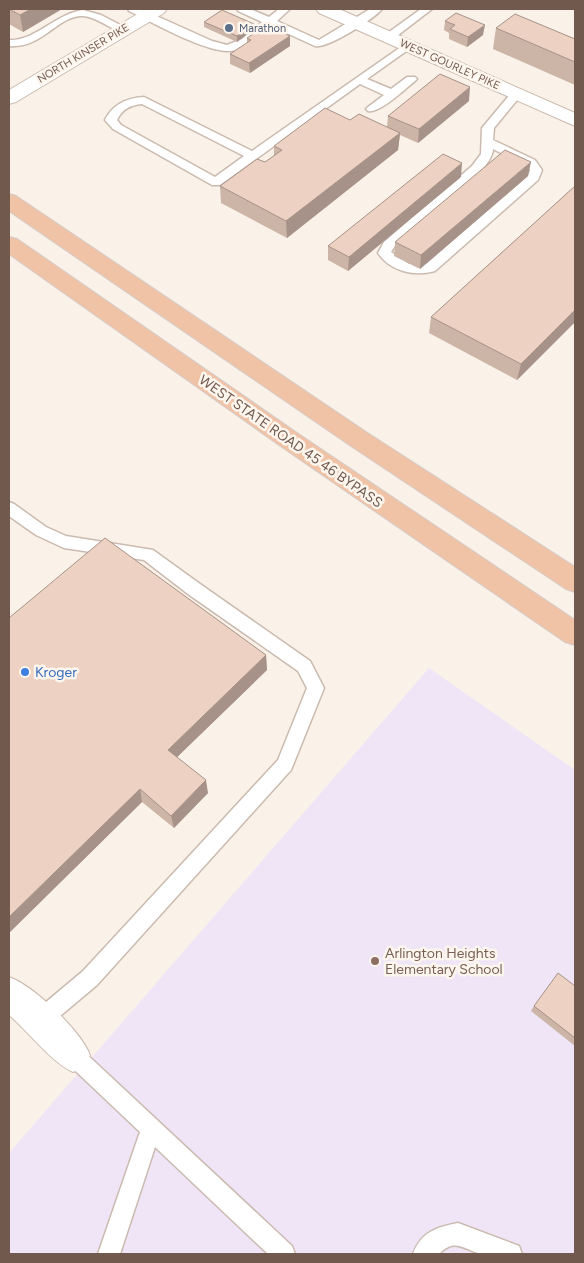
<svg xmlns="http://www.w3.org/2000/svg" width="584" height="1263" viewBox="0 0 584 1263" font-family="Figtree,sans-serif">
  <style>
    .education { fill: #efe5f7 }
    .lines { fill: none; stroke-linecap: round; stroke-linejoin: round }
    .service-casing { stroke: #cbbaaf; stroke-width: 3 }
    .minor-casing { stroke: #cbbaaf; stroke-width: 2 }
    .tertiary-casing { stroke: #cbbaaf; stroke-width: 2 }
    .trunk-casing { stroke: #d5cdca; stroke-width: 2 }
    .service { fill: #fff; fill-rule: evenodd }
    .minor { fill: #fff; fill-rule: evenodd }
    .tertiary { fill: #fff; fill-rule: evenodd }
    .trunk { fill: #f0c2a6; fill-rule: evenodd }
    .wall { fill: #ccb4a7 }
    .shaded-wall { fill: #a69288 }
    .building { fill: #edd1c2; stroke: #a69288 }
    .service-dot { fill: #5c6f8a; stroke: #fdf6ee; stroke-width: 2 }
    .shop-dot { fill: #3f7fe0; stroke: #fdf6ee; stroke-width: 2 }
    .education-dot { fill: #8d6e63; stroke: #fdf6ee; stroke-width: 2 }
    .labels { text-anchor: middle; stroke-width: 5; stroke-linejoin: round; paint-order: stroke }
    .far-service-label { font-size: 11px; fill: #4e5e75; stroke: #fdf6ee; text-anchor: start }
    .far-street-label { font-size: 11px; fill: #72594e; stroke: #fdf6ee }
    .street-label { font-size: 14px; fill: #72594e; stroke: #fdf6ee }
    .shop-label { font-size: 14px; fill: #366cbe; stroke: #fdf6ee; text-anchor: start }
    .education-label { font-size: 14px; fill: #785e54; stroke: #fdf6ee; text-anchor: start }
  </style>
  <rect width="100%" height="100%" fill="#faf2e8"/>
  <path class="education" d="M 429,668 L 575,770 L 575,1254 L 9,1254 L 9,1153 Z"/>
  <g class="lines">
    <g class="service-casing">
      <path id="service" d="M 128,9 L 141,9 L 212,41 L 227,45 L 242,39 L 262,22 L 238,11 L 237,9 L 250,9 L 269,17 L 279,9 L 290,9 L 277,21 L 319,40 L 370,9 L 382,9 C 374,19 327,49 315,46 L 271,26 C 259,36 244,52 227,51 C 201,50 154,23 129,11 Z
        M 421,9 L 432,9 L 393,39 L 385,39 L 384,37 L 385,35 Z
        M 83,10 L 101,15 L 128,29 L 123,32 C 110,29 97,17 83,16 C 58,15 42,49 9,46 L 9,40 C 36,41 55,14 83,10 Z
        M 408,42 L 413,45 L 412,47 L 367,79 L 391,89 L 407,77 L 415,77 L 417,79 L 415,81 C 405,89 379,114 368,111 L 366,109 L 368,107 L 384,95 L 360,84 L 220,185 L 212,185 L 113,129 L 105,120 C 113,104 127,98 144,97 L 252,151 ZM 142,104 L 244,156 L 215,177 L 121,125 L 117,120 C 122,109 131,105 142,104 Z
        M 516,91 L 522,94 L 494,128 L 493,140 L 535,160 L 542,170 L 538,180 L 435,271 C 414,277 390,271 378,253 L 384,242 L 472,166 L 481,154 L 482,128 L 512,92 ZM 493,149 L 527,166 L 530,170 L 528,176 L 426,264 L 409,264 L 391,252 C 407,226 492,177 493,149 Z
        M 9,502 L 14,504 L 46,527 L 66,536 L 153,550 L 200,584 L 310,661 L 324,688 L 291,770 L 97,985 L 47,1027 L 40,1030 L 33,1027 L 30,1020 L 33,1013 L 83,971 L 278,760 L 307,688 L 298,671 L 188,594 L 144,560 L 64,548 L 36,535 L 9,516 Z
        M 73,1045 L 80,1048 L 292,1246 L 295,1254 L 268,1254 L 155,1147 L 120,1254 L 98,1254 L 140,1132 L 66,1062 L 63,1055 L 66,1048 Z
        M 458,1223 L 519,1246 L 522,1254 C 509,1254 494,1257 482,1254 C 464,1250 455,1237 439,1254 L 413,1254 C 421,1232 437,1227 458,1223 Z"/>
    </g>
    <g class="minor-casing">
      <path id="minor" d="M 316,9 L 339,9 L 575,113 L 575,126 L 319,13 Z
        M 9,977 C 34,986 80,1030 90,1055 L 85,1067 L 73,1072 C 52,1063 28,1031 9,1015 Z"/>
    </g>
    <g class="tertiary-casing">
      <path id="tertiary" d="M 146,9 L 167,9 L 164,13 L 16,102 L 9,104 L 9,90 Z"/>
    </g>
    <g class="trunk-casing">
      <path id="trunk" d="M 9,194 L 16,196 L 366,432 L 575,567 L 575,592 L 566,589 L 348,444 L 9,211 Z
        M 9,237 L 17,239 L 300,435 L 575,620 L 575,645 L 565,642 L 282,447 L 9,254 Z"/>
    </g>
    <use href="#service" class="service"/>
    <use href="#minor" class="minor"/>
    <use href="#tertiary" class="tertiary"/>
    <use href="#trunk" class="trunk"/>
  </g>
  <path class="wall" d="M 9,9 L 62,9 L 23,32 L 9,24 Z
    M 445,21 L 483,35 L 467,47 L 449,39 L 449,33 L 444,30 Z
    M 204,22 L 254,24 L 254,29 L 237,42 L 204,27 Z
    M 496,28 L 575,39 L 575,85 L 493,49 Z
    M 290,36 L 290,46 L 250,73 L 230,64 L 230,54 L 247,43 L 247,38 Z
    M 469,101 L 418,143 L 400,135 L 398,150 L 287,238 L 221,203 L 220,186 L 265,162 L 274,156 L 274,146 L 350,120 L 387,127 L 388,116 Z
    M 528,176 L 420,269 L 394,256 L 395,242 Z
    M 461,177 L 348,271 L 328,260 L 328,246 Z
    M 575,186 L 575,322 L 517,380 L 429,333 L 431,317 Z
    M 9,618 L 266,655 L 267,670 L 177,757 L 208,793 L 174,828 L 142,802 L 9,933 Z
    M 575,986 L 575,1046 L 531,1011 L 534,1006 Z"/>
  <path class="shaded-wall" d="M 31,9 L 62,9 L 23,32 L 20,15 Z
    M 254,24 L 254,29 L 237,42 L 237,36 Z
    M 485,25 L 483,35 L 467,47 L 468,37 Z
    M 290,36 L 290,46 L 250,73 L 249,63 Z
    M 470,87 L 469,101 L 418,143 L 419,129 Z
    M 400,133 L 398,150 L 287,238 L 286,221 Z
    M 531,162 L 528,176 L 420,269 L 421,255 Z
    M 462,163 L 461,177 L 348,271 L 349,257 Z
    M 575,310 L 575,322 L 517,380 L 521,364 Z
    M 266,655 L 267,670 L 171,763 L 168,750 Z
    M 206,780 L 208,793 L 174,828 L 171,816 Z
    M 140,789 L 142,802 L 9,933 L 9,917 Z"/>
  <path class="building" d="M 9,9 L 31,9 L 20,15 Z
    M 222,10 L 254,24 L 237,36 L 204,22 Z
    M 456,13 L 485,25 L 468,37 L 450,29 L 455,25 L 445,21 Z
    M 515,14 L 575,39 L 575,62 L 496,28 Z
    M 266,25 L 290,36 L 249,63 L 230,54 L 251,40 L 247,38 Z
    M 440,74 L 470,87 L 419,129 L 388,116 Z
    M 325,108 L 350,120 L 359,114 L 400,133 L 286,221 L 220,186 L 257,159 L 265,162 L 282,150 L 274,146 Z
    M 505,150 L 531,162 L 421,255 L 395,242 Z
    M 443,154 L 462,163 L 349,257 L 328,246 Z
    M 575,186 L 575,310 L 521,364 L 431,317 Z
    M 105,538 L 266,655 L 168,750 L 206,780 L 171,816 L 140,789 L 9,917 L 9,618 Z
    M 558,973 L 575,986 L 575,1038 L 534,1006 Z"/>
  <circle class="service-dot" cx="229" cy="28" r="5"/>
  <circle class="shop-dot" cx="25" cy="672" r="5"/>
  <circle class="education-dot" cx="375" cy="961" r="5"/>
  <g class="labels">
    <g class="far-service-label">
      <text x="239" y="32">Marathon</text>
    </g>
    <g class="far-street-label">
      <text transform="translate(83 53) rotate(-31)" y="4">NORTH KINSER PIKE</text>
      <text transform="translate(450 64) rotate(24)" y="4">WEST GOURLEY PIKE</text>
    </g>
    <g class="street-label">
      <text transform="translate(291 441) rotate(35)" y="5">WEST STATE ROAD 45 46 BYPASS</text>
    </g>
    <g class="shop-label">
      <text x="35" y="677">Kroger</text>
    </g>
    <g class="education-label">
      <text x="385" y="958">Arlington Heights<tspan x="385" dy="16">Elementary School</tspan></text>
    </g>
  </g>
  <rect width="584" height="1263" fill="none" stroke="#72594e" stroke-width="20"/>
</svg>
